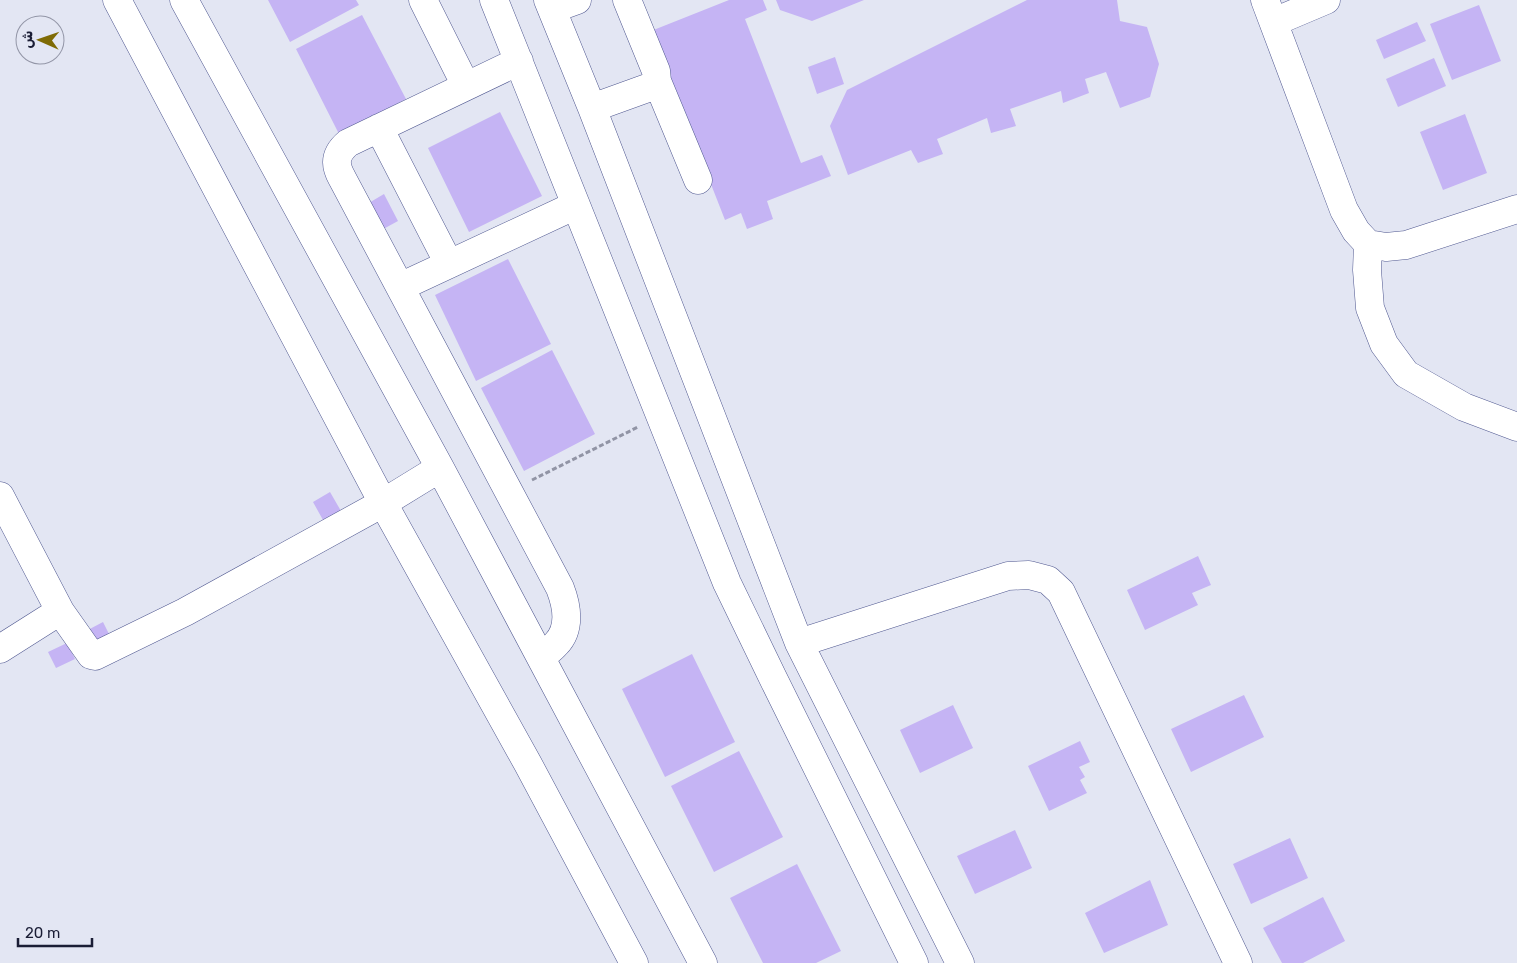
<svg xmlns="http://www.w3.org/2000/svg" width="1517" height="963" viewBox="0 0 1517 963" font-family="Rubik,Vazirmatn,sans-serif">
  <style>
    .building { fill: #c5b4f4 }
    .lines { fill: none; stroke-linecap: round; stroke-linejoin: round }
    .minor-casing { stroke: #515991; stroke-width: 29 }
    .path { stroke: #9194a5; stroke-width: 3; stroke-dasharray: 5 2.5; stroke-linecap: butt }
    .minor { stroke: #fff; stroke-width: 28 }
  </style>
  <rect width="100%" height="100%" fill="#e3e6f3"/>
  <path class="building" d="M 268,0 L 356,0 L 359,5 L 290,42 Z
    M 729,0 L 763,0 L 767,10 L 745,19 L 801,163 L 822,155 L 831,176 L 767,201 L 773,219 L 747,229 L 741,213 L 725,220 L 651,31 Z
    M 776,0 L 864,0 L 812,21 L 780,10 Z
    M 1027,0 L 1117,0 L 1120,21 L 1147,27 L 1159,64 L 1150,97 L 1120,108 L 1106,72 L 1085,79 L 1089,93 L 1063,103 L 1061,91 L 1010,109 L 1016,126 L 991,133 L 987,118 L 937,139 L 943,154 L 918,163 L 911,150 L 848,175 L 830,126 L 847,90 Z
    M 1479,5 L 1501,61 L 1452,80 L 1430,24 Z
    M 362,15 L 406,99 L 339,134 L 296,49 Z
    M 1417,22 L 1426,41 L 1384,59 L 1376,40 Z
    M 835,57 L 844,84 L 817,94 L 808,67 Z
    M 1434,58 L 1446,86 L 1398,107 L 1386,79 Z
    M 500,112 L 542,196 L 469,232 L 428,148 Z
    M 1465,114 L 1487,173 L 1443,190 L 1420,132 Z
    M 384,194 L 398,221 L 376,233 L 362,207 Z
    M 508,259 L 551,344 L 476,381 L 435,295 Z
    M 552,350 L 595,434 L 524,471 L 481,388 Z
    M 330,492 L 341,511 L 323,520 L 313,502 Z
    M 1198,556 L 1211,585 L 1192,593 L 1198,605 L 1145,630 L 1127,590 Z
    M 103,622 L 111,638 L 92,647 L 84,632 Z
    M 67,643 L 75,659 L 56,668 L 48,652 Z
    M 692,654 L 735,742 L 665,777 L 622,689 Z
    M 1244,695 L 1264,737 L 1191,772 L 1171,729 Z
    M 953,705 L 973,748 L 920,773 L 900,730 Z
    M 1080,741 L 1090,762 L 1079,767 L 1085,777 L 1080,780 L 1087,793 L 1049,811 L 1028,766 Z
    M 739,751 L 783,837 L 714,872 L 671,786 Z
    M 1015,830 L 1032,868 L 975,894 L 957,856 Z
    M 1290,838 L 1308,878 L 1251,904 L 1233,864 Z
    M 797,864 L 841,951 L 816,963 L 763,963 L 730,898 Z
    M 1150,880 L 1168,925 L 1104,953 L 1085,913 Z
    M 1323,897 L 1345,941 L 1303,963 L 1282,963 L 1263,928 Z"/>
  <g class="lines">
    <g class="minor-casing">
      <path id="minor" d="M 117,0 L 383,503 L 528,764 L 634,963
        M 184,0 L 440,468 L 703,963
        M 423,0 L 466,86
        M 494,0 L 727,583 L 772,676 L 914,963
        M 548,0 L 592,108 L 799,643 L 960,963
        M 1265,0 L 1344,210 L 1356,231 L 1368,244 L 1386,247 L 1406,245 L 1517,209
        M 552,9 L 577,0
        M 1274,22 L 1326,0
        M 519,61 L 348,143 C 335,154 334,164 342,178 L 560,588 C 567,606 571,629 556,644 C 552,649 546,653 541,657
        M 657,81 L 698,180
        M 592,108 L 653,86 L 657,81 L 656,71 L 627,0
        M 379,128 L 449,264
        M 1368,244 L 1367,270 L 1370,308 L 1384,344 L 1406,374 L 1464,407 L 1517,427
        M 400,287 L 576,205
        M 0,496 L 60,611 L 91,655 L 95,656 L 185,612 L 383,503 L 440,468
        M 799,643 L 1008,576 L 1029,575 L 1048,580 L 1061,592 L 1238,963
        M 0,649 L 60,611"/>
    </g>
    <path class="path" d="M 532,480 L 638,427"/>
    <use href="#minor" class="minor"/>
  </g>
  <g transform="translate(40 40) rotate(272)"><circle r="24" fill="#e3e6f3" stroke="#9396a7"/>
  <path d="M0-4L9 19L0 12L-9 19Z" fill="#7f6b05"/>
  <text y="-8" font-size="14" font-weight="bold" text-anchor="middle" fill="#1a1d35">ش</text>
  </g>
  <path d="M18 938v8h74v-8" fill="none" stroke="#1a1d35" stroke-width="2.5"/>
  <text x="25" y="938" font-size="15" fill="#1a1d35" stroke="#e3e6f3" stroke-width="4" paint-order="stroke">20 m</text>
</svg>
